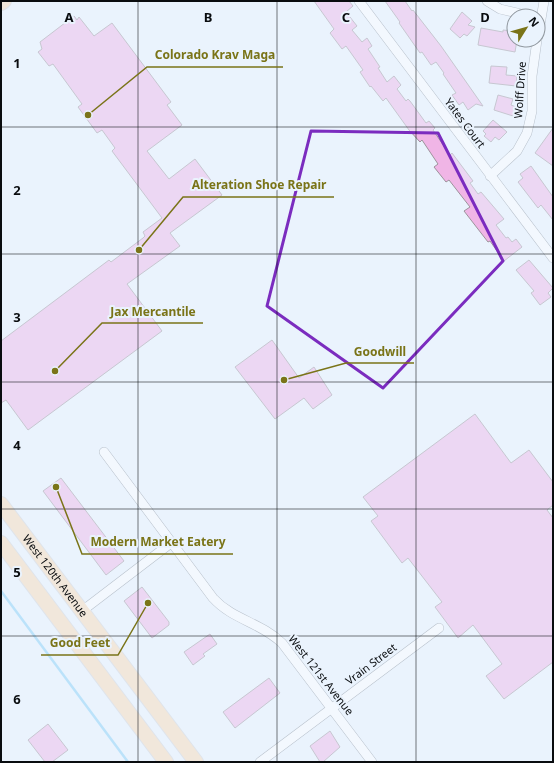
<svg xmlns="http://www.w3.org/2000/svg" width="554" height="763" viewBox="0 0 554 763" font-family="'Noto Sans',sans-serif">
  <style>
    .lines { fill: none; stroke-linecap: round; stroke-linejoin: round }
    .stream { stroke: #84cff7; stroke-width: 2.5 }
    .building { fill: #f0b5e6; stroke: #9d939b }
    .street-casing { stroke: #7e868f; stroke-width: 10 }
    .primary-casing { stroke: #d3d3d4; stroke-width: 16 }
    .street { stroke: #fff; stroke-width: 9 }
    .primary { stroke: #fbd9b1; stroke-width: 14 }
    .marked { fill: none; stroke: #7b2cbf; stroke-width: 3; stroke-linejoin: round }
    .grid { fill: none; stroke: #090c0f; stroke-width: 1; stroke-opacity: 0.55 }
    .labels { text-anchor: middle; stroke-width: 4; stroke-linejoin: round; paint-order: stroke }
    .street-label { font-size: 11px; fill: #090c0f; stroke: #eaf3fd }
    .grid-label { font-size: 13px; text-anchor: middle; font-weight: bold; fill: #090c0f; stroke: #eaf3fd; stroke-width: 4; stroke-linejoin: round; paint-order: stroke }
    .leader { fill: none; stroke: #7a7418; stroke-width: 1.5 }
    .callout-dot { fill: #7a7418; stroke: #eaf3fd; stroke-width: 1.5 }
    .callout-label { font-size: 12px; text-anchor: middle; font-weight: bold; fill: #7a7418; stroke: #eaf3fd; stroke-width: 4; stroke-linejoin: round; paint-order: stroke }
  </style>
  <rect width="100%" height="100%" fill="#eaf3fd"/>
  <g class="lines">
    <path class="stream" d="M 1,591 L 128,762"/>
  </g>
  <path class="building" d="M 314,1 L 349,1 L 353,6 L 346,12 L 357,26 L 352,30 L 362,42 L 367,38 L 372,46 L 368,49 L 380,67 L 378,68 L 387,82 L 394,76 L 401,85 L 397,89 L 406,101 L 408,99 L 410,101 L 426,123 L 429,121 L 435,128 L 433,130 L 450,155 L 452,153 L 473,181 L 470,183 L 478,194 L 481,192 L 504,219 L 496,225 L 506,238 L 508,237 L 512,242 L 516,239 L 522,247 L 504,261 L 490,241 L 488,242 L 464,211 L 470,207 L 449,180 L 446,182 L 434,167 L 438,164 L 422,140 L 420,142 L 409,130 L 386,98 L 383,101 L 371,86 L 370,87 L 360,72 L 363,70 L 346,46 L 342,49 L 330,33 L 334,29 Z
    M 385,1 L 405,1 L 412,11 L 413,10 L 441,46 L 483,106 L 476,104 L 468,110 L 463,102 L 459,105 L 452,95 L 456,93 L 443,74 L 444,73 L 436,62 L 431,65 L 422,52 L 420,53 L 399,23 L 400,22 Z
    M 462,12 L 472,21 L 468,25 L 475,27 L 467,36 L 464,34 L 460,38 L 450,29 Z
    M 74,16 L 77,20 L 79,17 L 94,36 L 112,23 L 171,102 L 167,105 L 182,125 L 147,151 L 169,179 L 195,159 L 222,195 L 170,233 L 180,246 L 127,284 L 162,331 L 28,430 L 6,400 L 1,403 L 1,341 L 109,260 L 111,262 L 143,238 L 145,236 L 143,232 L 162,218 L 112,151 L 115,148 L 102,130 L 97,133 L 78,107 L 82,104 L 53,64 L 49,66 L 38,52 L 42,49 L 40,42 Z
    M 481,28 L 503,32 L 503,30 L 513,31 L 512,36 L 514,36 L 514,40 L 517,40 L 515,52 L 478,45 Z
    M 491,66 L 507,67 L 506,75 L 517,76 L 516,86 L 489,83 Z
    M 498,95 L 513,99 L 511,105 L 516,107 L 513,116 L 494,110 Z
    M 493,120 L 507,132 L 499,140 L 495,137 L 491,142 L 484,136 L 486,134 L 483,131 Z
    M 553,128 L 553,166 L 535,153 Z
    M 531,166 L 553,197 L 553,220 L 541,205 L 538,208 L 518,182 L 523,178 L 520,174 Z
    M 529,260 L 553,288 L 548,293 L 551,297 L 540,305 L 531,293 L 534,291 L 516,270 Z
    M 272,340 L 299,378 L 314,367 L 332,395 L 313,409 L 304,398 L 275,419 L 235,367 Z
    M 475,414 L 511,463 L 529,450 L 553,482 L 553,505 L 547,510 L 553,518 L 553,662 L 504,699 L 486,676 L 502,664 L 473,625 L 458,638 L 435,607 L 442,602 L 408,558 L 402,563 L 371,521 L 378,516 L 363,497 Z
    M 61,478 L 124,561 L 106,575 L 43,491 Z
    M 142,587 L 169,622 L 169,625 L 152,638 L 124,601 Z
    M 210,634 L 217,644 L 203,654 L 205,656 L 193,665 L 184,652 Z
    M 269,678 L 280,693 L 235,728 L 223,712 Z
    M 48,724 L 68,750 L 52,762 L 45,762 L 28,740 Z
    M 330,731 L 340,747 L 323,762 L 320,762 L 310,746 Z"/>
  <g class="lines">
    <g class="street-casing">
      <path id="street" d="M 359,1 L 553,258
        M 487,1 L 500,9 L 530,16
        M 538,37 L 544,1
        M 490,176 L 517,151 L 527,133 L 532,111 L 532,76 L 537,40
        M 104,452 L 213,598 C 233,620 260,622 282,643 L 372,762
        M 82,611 L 171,543
        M 260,762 L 439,628"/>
    </g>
    <g class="primary-casing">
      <g id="primary">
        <path d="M 1,3 L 4,1"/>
        <path id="s1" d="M 1,504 L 196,762"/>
        <path d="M 1,543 L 166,762"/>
      </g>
    </g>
    <use href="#street" class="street"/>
    <use href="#primary" class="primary"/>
  </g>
  <path d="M0 0H554V763H0ZM 311,131 L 438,133 L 503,261 L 383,388 L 267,306 Z" fill="#eaf3fd" fill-opacity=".55" fill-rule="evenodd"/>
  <path class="marked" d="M 311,131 L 438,133 L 503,261 L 383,388 L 267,306 Z"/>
  <path class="grid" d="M 138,1 L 138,762M 277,1 L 277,762M 416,1 L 416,762M 1,127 L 553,127M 1,254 L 553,254M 1,382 L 553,382M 1,509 L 553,509M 1,636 L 553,636"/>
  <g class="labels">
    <g class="street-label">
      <text transform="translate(520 90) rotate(-86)" y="4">Wolff Drive</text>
      <text transform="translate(465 123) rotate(53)" y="4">Yates Court</text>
      <text dy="4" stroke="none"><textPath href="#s1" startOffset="90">West 120th Avenue</textPath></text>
      <text transform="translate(371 664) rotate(-37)" y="4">Vrain Street</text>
      <text transform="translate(321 675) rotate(52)" y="4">West 121st Avenue</text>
    </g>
  </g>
  <g class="grid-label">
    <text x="69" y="22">A</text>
    <text x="208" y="22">B</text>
    <text x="346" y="22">C</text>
    <text x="485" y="22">D</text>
    <text x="17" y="68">1</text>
    <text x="17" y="195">2</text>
    <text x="17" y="322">3</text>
    <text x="17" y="450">4</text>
    <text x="17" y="577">5</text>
    <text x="17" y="704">6</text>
  </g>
  <path class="leader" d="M88 115L147 67H283M139 250L183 197H334M55 371L102 323H203M284 380L346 363H414M56 487L82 554H233M148 603L118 655H41"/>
  <g class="callout-dot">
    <circle cx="88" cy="115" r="4"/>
    <circle cx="139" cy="250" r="4"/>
    <circle cx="55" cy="371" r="4"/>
    <circle cx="284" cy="380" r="4"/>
    <circle cx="56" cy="487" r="4"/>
    <circle cx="148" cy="603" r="4"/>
  </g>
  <g class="callout-label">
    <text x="215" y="59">Colorado Krav Maga</text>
    <text x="259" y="189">Alteration Shoe Repair</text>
    <text x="153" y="316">Jax Mercantile</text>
    <text x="380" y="356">Goodwill</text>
    <text x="158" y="546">Modern Market Eatery</text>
    <text x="80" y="647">Good Feet</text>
  </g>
  <rect width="554" height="763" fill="none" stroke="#090c0f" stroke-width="4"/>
  <g transform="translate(526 28) rotate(53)"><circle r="19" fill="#eaf3fd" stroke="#90979e"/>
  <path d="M0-3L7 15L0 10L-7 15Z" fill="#7a7418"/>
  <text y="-6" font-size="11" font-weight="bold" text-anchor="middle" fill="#090c0f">N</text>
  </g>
</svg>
